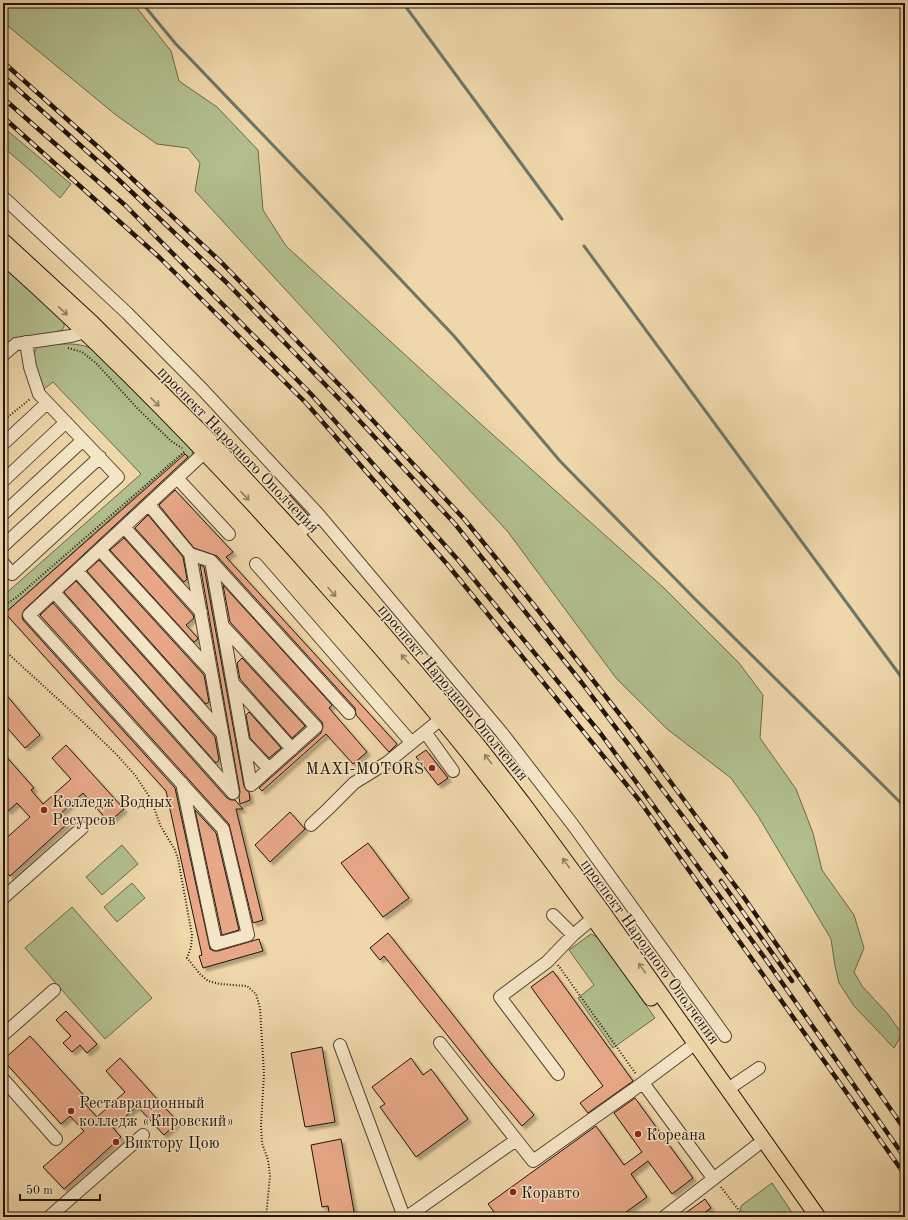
<svg xmlns="http://www.w3.org/2000/svg" width="908" height="1220" viewBox="0 0 908 1220" font-family="'Old Standard TT',serif">
  <style>
    .green { fill: #b2bf8e; stroke: #6a6a4e }
    .lines { fill: none; stroke-linecap: round; stroke-linejoin: round }
    .stream { stroke: #6a776b; stroke-width: 3 }
    .building { fill: #e8a887; stroke: #21140d; filter: url(#shadow) }
    .minor-casing { stroke: #544534; stroke-width: 14 }
    .major-casing { stroke: #21140d; stroke-width: 17 }
    .path { stroke: #21140d; stroke-width: 2; stroke-dasharray: 1 2; stroke-linecap: butt }
    .minor { stroke: #f5e5c7; stroke-width: 12 }
    .major { stroke: #efd7a9; stroke-width: 15 }
    .rail-casing { stroke: #21140d; stroke-width: 4.5 }
    .rail { stroke: #f5e5c7; stroke-width: 3; stroke-dasharray: 9; stroke-linecap: butt }
    .oneway { stroke: #927f63 }
    .poi-dot { fill: #8f2418; stroke: #f5e5c7; stroke-width: 1.5 }
    .labels { text-anchor: middle; stroke-width: 3; stroke-linejoin: round; paint-order: stroke }
    .street-label { font-size: 16px; fill: #21140d; stroke: #f5e5c7 }
    .poi-label { font-size: 16px; fill: #21140d; stroke: #f5e5c7; text-anchor: start }
  </style>
  <defs>
    <filter id="shadow"><feDropShadow dx="3.5" dy="3.5" stdDeviation="1" flood-color="#0004"/></filter>
  </defs>
  <rect width="100%" height="100%" fill="#efd7a9"/>
  <filter id="stains"><feTurbulence type="fractalNoise" baseFrequency=".005" numOctaves="4"/><feColorMatrix values="0 0 0 0 .2 0 0 0 0 .09 0 0 0 0 .02 0 0 0 .5 -.17"/></filter>
  <radialGradient id="worn" r=".72"><stop offset=".6" stop-color="#630" stop-opacity="0"/><stop offset="1" stop-color="#630" stop-opacity=".3"/></radialGradient>
  <path class="green" d="M 3,3 L 133,3 L 171,51 L 179,81 L 217,107 L 258,150 L 263,210 L 286,246 L 483,426 L 664,588 L 739,663 L 763,695 L 760,738 L 796,789 L 813,833 L 822,870 L 854,915 L 864,948 L 854,972 L 862,986 L 887,1013 L 902,1034 L 894,1048 L 854,1006 L 839,983 L 835,966 L 831,939 L 758,816 L 731,778 L 667,729 L 616,678 L 508,532 L 195,191 L 200,163 L 188,148 L 157,144 L 116,115 L 3,22 Z
    M 3,127 L 71,184 L 60,198 L 32,172 L 3,147 Z
    M 3,264 L 64,320 L 64,327 L 62,330 L 3,348 Z
    M 55,344 C 69,344 82,343 94,350 L 193,447 L 193,451 L 191,459 L 184,453 L 5,613 L 3,611 L 3,596 L 141,474 L 53,382 L 44,389 C 39,377 28,356 38,346 Z
    M 122,845 L 138,864 L 102,895 L 86,877 Z
    M 132,883 L 145,898 L 117,922 L 104,907 Z
    M 72,907 L 152,998 L 105,1039 L 25,948 Z
    M 591,934 L 599,938 L 655,1018 L 613,1048 L 578,998 L 594,985 L 569,950 Z
    M 772,1183 L 795,1217 L 746,1217 L 740,1209 L 742,1205 Z"/>
  <g class="lines">
    <path class="stream" d="M 142,3 L 175,43 L 315,189 L 454,336 L 560,461 L 693,597 L 905,807
      M 403,3 L 562,219
      M 584,246 L 905,682"/>
  </g>
  <path class="building" d="M 185,454 L 188,457 L 24,610 L 22,616 L 23,620 L 175,788 L 210,949 L 214,951 L 218,951 L 259,939 L 263,951 L 203,968 L 199,956 L 202,955 L 166,791 L 5,613 Z
    M 175,490 L 233,552 L 226,557 L 397,744 L 389,752 L 356,715 L 355,708 L 217,556 L 194,548 L 159,505 Z
    M 290,495 L 308,515 L 304,518 L 287,498 Z
    M 148,515 L 183,557 L 187,579 L 184,582 L 135,528 Z
    M 124,538 L 193,615 L 194,618 L 186,625 L 197,637 L 198,639 L 194,642 L 110,550 Z
    M 99,560 L 204,675 L 209,702 L 206,704 L 87,571 Z
    M 200,565 L 204,567 L 244,786 L 246,790 L 249,792 L 250,800 L 240,804 L 239,797 L 240,792 Z
    M 76,581 L 215,737 L 219,760 L 216,763 L 64,592 Z
    M 223,585 L 332,705 L 329,708 L 367,752 L 353,764 L 326,734 L 262,791 L 259,788 L 321,733 L 323,726 L 322,722 L 230,622 Z
    M 53,603 L 227,798 L 231,800 L 235,800 L 243,809 L 236,809 L 263,920 L 253,923 L 229,824 L 40,615 Z
    M 242,658 L 305,726 L 292,738 L 240,679 L 237,663 Z
    M 3,691 L 40,735 L 25,748 L 3,723 Z
    M 249,712 L 281,748 L 269,758 L 250,738 L 246,715 Z
    M 66,745 L 124,809 L 109,822 L 83,793 L 59,815 L 67,824 L 10,876 L 3,868 L 3,841 L 30,817 L 17,803 L 8,811 L 3,806 L 3,753 L 34,788 L 31,790 L 43,804 L 71,779 L 52,758 Z
    M 426,750 L 448,778 L 438,785 L 416,757 Z
    M 195,810 L 216,833 L 239,930 L 222,935 Z
    M 290,812 L 305,829 L 270,862 L 255,845 Z
    M 368,843 L 409,898 L 383,917 L 341,863 Z
    M 388,933 L 450,1011 L 493,1066 L 534,1115 L 522,1126 L 480,1076 L 384,956 L 380,960 L 370,948 Z
    M 553,971 L 633,1081 L 588,1113 L 580,1103 L 603,1086 L 531,987 Z
    M 66,1011 L 97,1044 L 87,1053 L 80,1045 L 72,1052 L 63,1043 L 71,1036 L 56,1020 Z
    M 30,1036 L 89,1101 L 85,1104 L 97,1117 L 125,1092 L 106,1071 L 120,1058 L 178,1122 L 164,1135 L 137,1106 L 113,1128 L 121,1137 L 64,1189 L 43,1167 L 84,1131 L 70,1116 L 61,1124 L 3,1060 Z
    M 322,1047 L 335,1122 L 305,1127 L 291,1053 Z
    M 411,1058 L 423,1075 L 431,1069 L 468,1119 L 416,1157 L 380,1107 L 385,1104 L 372,1087 Z
    M 635,1098 L 693,1178 L 672,1194 L 648,1161 L 631,1174 L 647,1197 L 619,1217 L 498,1217 L 488,1204 L 596,1126 L 624,1165 L 642,1152 L 614,1113 Z
    M 341,1139 L 355,1217 L 330,1217 L 328,1206 L 322,1207 L 311,1145 Z
    M 705,1199 L 711,1208 L 698,1217 L 680,1217 Z"/>
  <g class="lines">
    <g class="minor-casing">
      <path id="minor" d="M 3,197 L 127,313 L 203,390 L 319,515 L 502,733 L 573,825 L 725,1036
        M 3,355 L 16,344 L 71,336 L 78,334 L 83,330
        M 3,444 L 47,403
        M 205,452 L 177,478 L 229,534
        M 177,478 L 29,615 L 223,829 L 248,935 L 216,944 L 182,783
        M 3,481 L 66,422
        M 149,505 L 190,554 L 233,793
        M 3,514 L 83,440
        M 124,527 L 201,612
        M 297,535 L 319,515
        M 3,546 L 100,457
        M 100,550 L 211,671
        M 190,554 L 211,561 L 349,713
        M 211,561 L 251,785
        M 3,563 L 12,574 L 118,477 L 39,394 L 30,367 L 26,342
        M 256,564 L 411,742
        M 77,571 L 222,733
        M 54,592 L 233,793
        M 223,626 L 316,727 L 251,785
        M 233,683 L 292,749
        M 425,732 L 453,771
        M 243,741 L 269,769
        M 311,825 L 328,809 L 354,783 L 388,762 L 441,719
        M 3,898 L 82,828
        M 553,915 L 573,935
        M 3,1035 L 54,990
        M 440,1043 L 533,1161 L 633,1090 L 688,1049
        M 340,1045 L 404,1217
        M 558,1074 L 500,997 L 547,962 L 573,935 L 599,913
        M 3,1079 L 56,1139
        M 643,1083 L 713,1178
        M 728,1089 L 759,1068
        M 49,1217 L 143,1135
        M 407,1217 L 516,1140
        M 664,1217 L 756,1146"/>
    </g>
    <g class="major-casing">
      <path id="major" d="M 3,241 L 91,322 L 213,444 L 297,535 L 377,626 L 476,743 L 522,802 L 602,911 L 818,1217
        M 3,256 C 119,360 227,472 329,589 C 376,642 423,696 467,751 C 531,832 591,915 651,998"/>
    </g>
    <path class="path" d="M 68,348 L 82,352 L 96,363 L 138,409 L 171,441 L 182,448
      M 3,421 L 30,399
      M 3,606 L 17,597 L 185,451
      M 3,649 L 83,722 L 117,755 L 135,775 L 151,799 L 160,825 L 175,850 L 178,859 L 192,935 L 191,947 L 187,958 L 200,974 L 208,981 L 220,984 L 247,986 L 256,994 L 260,1008 L 264,1074 L 261,1125 L 262,1143 L 268,1160 L 270,1176 L 266,1217
      M 558,965 L 636,1074
      M 721,1187 L 744,1217"/>
    <use href="#minor" class="minor"/>
    <use href="#major" class="major"/>
    <g class="rail-casing">
      <path id="rail" d="M 3,62 L 106,154 L 221,262 L 353,399 L 465,520 L 534,605 L 636,735 L 726,857
        M 3,76 L 118,179 L 227,283 L 345,405 L 455,524 L 582,683 L 743,896 L 905,1130
        M 3,98 L 126,206 L 311,394 L 459,561 L 601,734 L 764,957 L 905,1158
        M 3,117 L 159,257 L 306,403 L 447,564 L 639,800 L 905,1175
        M 721,881 L 792,981"/>
    </g>
    <use href="#rail" class="rail"/>
  </g>
  <defs><path id="oneway-shaft" d="M-6 0H5M1.5-3L5.5 0L1.5 3" fill="none" stroke-width="1.6" stroke-linecap="round" stroke-linejoin="round"/></defs>
  <g class="oneway">
    <use href="#oneway-shaft" transform="translate(63 311) rotate(43)"/>
    <use href="#oneway-shaft" transform="translate(155 402) rotate(45)"/>
    <use href="#oneway-shaft" transform="translate(245 496) rotate(47)"/>
    <use href="#oneway-shaft" transform="translate(332 592) rotate(49)"/>
    <use href="#oneway-shaft" transform="translate(405 659) rotate(-130)"/>
    <use href="#oneway-shaft" transform="translate(488 759) rotate(-128)"/>
    <use href="#oneway-shaft" transform="translate(566 863) rotate(-126)"/>
    <use href="#oneway-shaft" transform="translate(642 968) rotate(-125)"/>
  </g>
  <g class="poi-dot">
    <circle cx="432" cy="768" r="4"/>
    <circle cx="44" cy="810" r="4"/>
    <circle cx="71" cy="1111" r="4"/>
    <circle cx="638" cy="1134" r="4"/>
    <circle cx="116" cy="1142" r="4"/>
    <circle cx="513" cy="1192" r="4"/>
  </g>
  <g class="labels">
    <g class="street-label">
      <text transform="translate(239 449) rotate(46)" y="6">проспект Народного Ополчения</text>
      <text transform="translate(454 692) rotate(50)" y="6">проспект Народного Ополчения</text>
      <text transform="translate(651 951) rotate(54)" y="6">проспект Народного Ополчения</text>
    </g>
    <g class="poi-label">
      <text x="424" y="774" text-anchor="end">MAXI-MOTORS</text>
      <text x="52" y="807">Колледж Водных<tspan x="52" dy="18">Ресурсов</tspan></text>
      <text x="79" y="1108">Реставрационный<tspan x="79" dy="18">колледж «Кировский»</tspan></text>
      <text x="646" y="1140">Кореана</text>
      <text x="124" y="1148">Виктору Цою</text>
      <text x="521" y="1198">Коравто</text>
    </g>
  </g>
  <rect width="908" height="1220" fill="none" stroke="#efd7a9" stroke-width="16"/>
  <rect x="4" y="4" width="900" height="1212" fill="none" stroke="#21140d" stroke-width="2"/>
  <rect x="8" y="8" width="892" height="1204" fill="none" stroke="#21140d"/>
  <path d="M20 1194v6h80v-6" fill="none" stroke="#21140d" stroke-width="2"/>
  <text x="26" y="1194" font-size="12" fill="#21140d" stroke="#f5e5c7" stroke-width="3" paint-order="stroke">50 m</text>
  <rect width="100%" height="100%" filter="url(#stains)"/>
  <rect width="100%" height="100%" fill="url(#worn)"/>
</svg>
